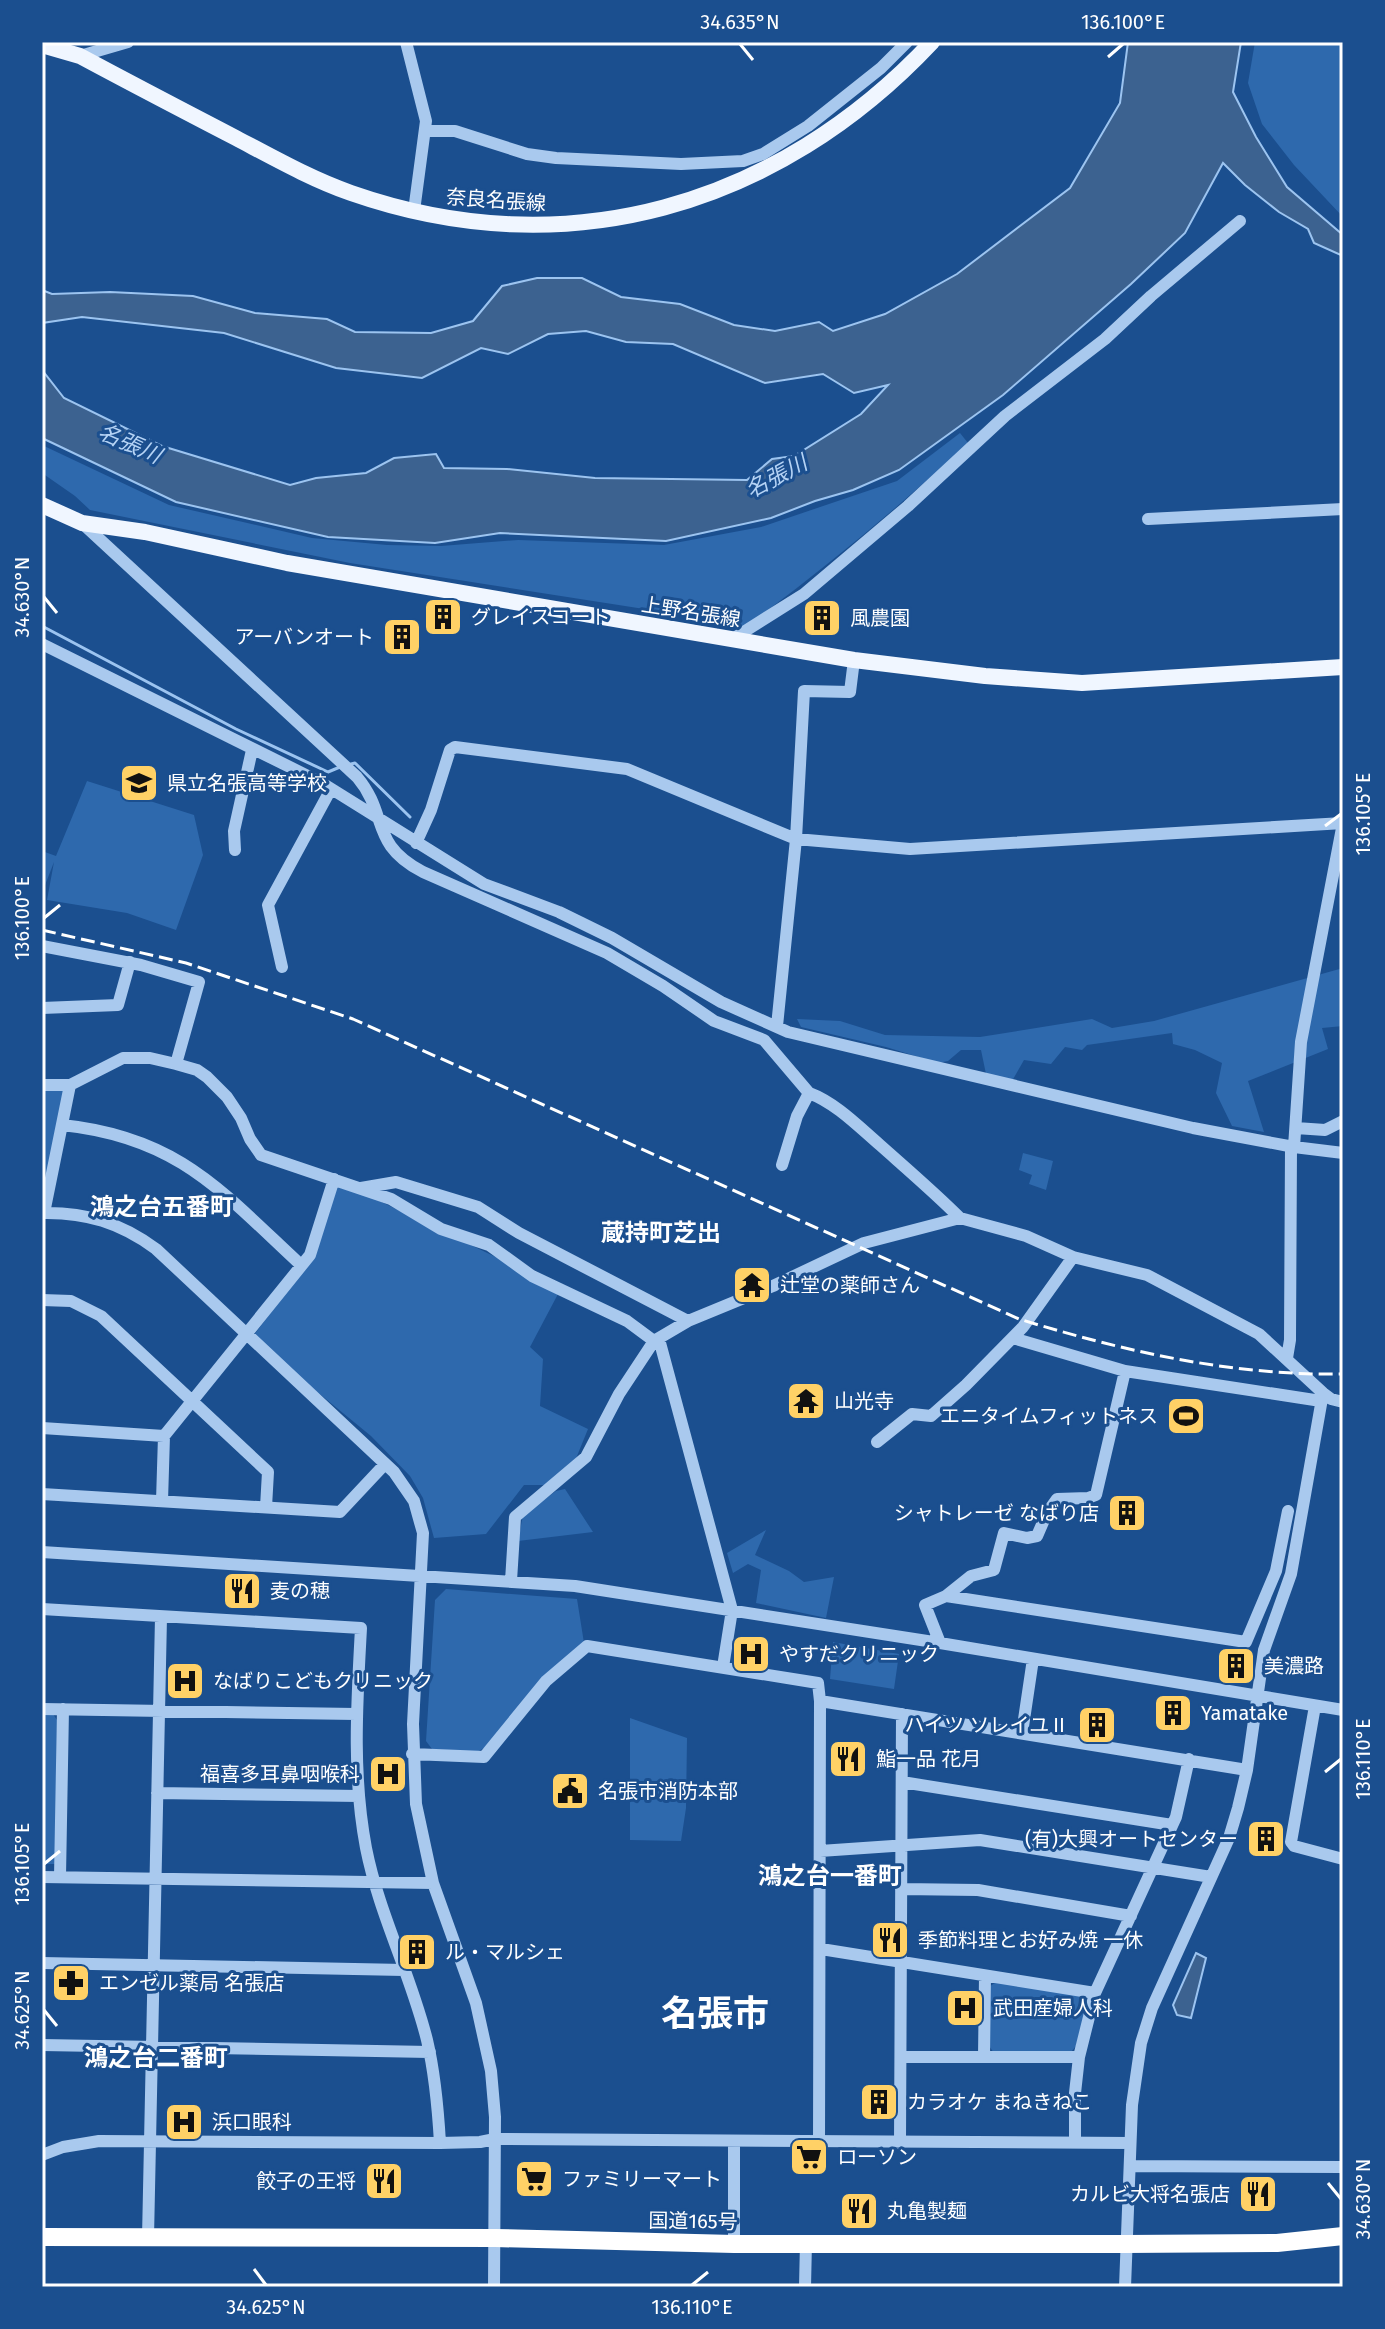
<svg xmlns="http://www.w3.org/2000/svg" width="1385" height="2329" viewBox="0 0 1385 2329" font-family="'Fira Sans','Noto Sans JP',sans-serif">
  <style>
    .green { fill: #2e69ad }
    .water { fill: #3c6290; stroke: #9cc4f0; stroke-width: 2 }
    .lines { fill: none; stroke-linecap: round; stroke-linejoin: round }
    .stream { stroke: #9cc4f0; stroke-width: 3 }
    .minor { stroke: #a9c9ee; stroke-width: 12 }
    .major { stroke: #f0f6ff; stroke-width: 16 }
    .highway { stroke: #fff; stroke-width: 18 }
    .rail { stroke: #fff; stroke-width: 3; stroke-dasharray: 14 6; stroke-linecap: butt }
    .ticks { fill: none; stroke: #fff; stroke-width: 3 }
    .labels { text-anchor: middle; stroke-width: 6; stroke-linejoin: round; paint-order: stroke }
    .street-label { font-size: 20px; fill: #fff; stroke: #1b4f8f }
    .poi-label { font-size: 20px; fill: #fff; stroke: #1b4f8f; text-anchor: start }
    .water-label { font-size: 22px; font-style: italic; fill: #b5d3f5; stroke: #1b4f8f }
    .quarter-label { font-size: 24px; font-weight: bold; fill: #fff; stroke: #1b4f8f }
    .town-label { font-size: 36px; font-weight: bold; fill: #fff; stroke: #1b4f8f }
    .neatline { fill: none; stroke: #fff; stroke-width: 3 }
    .ticks-label { font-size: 20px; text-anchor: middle; fill: #fff }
  </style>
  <rect width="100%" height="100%" fill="#1b4f8f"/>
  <path class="green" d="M 1255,42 L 1343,42 L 1343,217 L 1294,165 L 1262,124 L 1248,83 Z
    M 960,433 L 968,443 C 896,510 820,572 741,630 L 689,616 L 350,563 L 90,510 L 75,496 L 42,473 L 42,445 L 169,505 L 312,538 L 387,545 L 441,546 L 518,540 L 664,545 L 761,527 L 897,481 Z
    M 87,781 L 194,815 L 203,855 L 176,930 L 127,913 L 47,900 L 54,862 L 42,893 L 42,851 L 56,856 Z
    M 1343,968 L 1343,1026 L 1322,1028 L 1328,1049 L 1248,1081 L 1264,1132 L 1232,1126 L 1216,1093 L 1222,1063 L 1195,1050 L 1173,1044 L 1172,1033 L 1087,1045 L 1082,1050 L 1065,1047 L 1051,1064 L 1024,1060 L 1012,1081 L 986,1074 L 981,1050 L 961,1050 L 948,1061 L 938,1063 L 886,1047 L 801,1027 L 797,1019 L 840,1021 L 885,1035 L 980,1037 L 1092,1019 L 1112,1028 L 1154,1021 Z
    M 42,1090 L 64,1091 L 42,1205 Z
    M 1023,1153 L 1053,1161 L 1046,1190 L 1029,1184 L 1032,1175 L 1019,1170 Z
    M 338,1181 L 504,1261 L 558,1294 L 530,1347 L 543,1359 L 540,1406 L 588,1429 L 575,1461 L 547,1485 L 524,1485 L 486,1534 L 434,1538 L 423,1498 L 410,1476 L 371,1436 L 299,1377 L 254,1335 L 313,1256 Z
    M 565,1489 L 593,1532 L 518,1541 L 523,1515 L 556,1491 Z
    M 766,1530 L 755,1555 L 789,1571 L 804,1582 L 834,1577 L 826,1618 L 756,1603 L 761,1570 L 748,1564 L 733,1573 L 727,1553 Z
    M 446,1589 L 577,1599 L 584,1643 L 486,1747 L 477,1752 L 432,1749 L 426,1741 L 435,1600 Z
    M 833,1642 L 899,1654 L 894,1689 L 830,1679 Z
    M 42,1714 L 53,1714 L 57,1720 L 55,1864 L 42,1864 Z
    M 630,1718 L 687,1738 L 686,1808 L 681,1841 L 630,1840 Z
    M 996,1982 L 1085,1997 L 1088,2003 L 1076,2046 L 1071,2052 L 994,2053 L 989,2046 L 989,1987 Z"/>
  <path class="water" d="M 1128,42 L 1241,42 L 1233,92 L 1256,137 L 1287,187 L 1343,235 L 1343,256 L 1314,243 L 1308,229 L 1279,212 L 1245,185 L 1223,163 L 1185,233 L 1131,284 L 1003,395 L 899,470 L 853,490 L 815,501 L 771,518 L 666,541 L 500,533 L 435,543 L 328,537 L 176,502 L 42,438 L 42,370 L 64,398 L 162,446 L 290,485 L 316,478 L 366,473 L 394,458 L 436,454 L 444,468 L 507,469 L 595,478 L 747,480 L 772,459 L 794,456 L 861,414 L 888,385 L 854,393 L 823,374 L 765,383 L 673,344 L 626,342 L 586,331 L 548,334 L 508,354 L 481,348 L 422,378 L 336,368 L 224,333 L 82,317 L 42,323 L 42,290 L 52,294 L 110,292 L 193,296 L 255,313 L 327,319 L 355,332 L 431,333 L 473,321 L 502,286 L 537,278 L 582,278 L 621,297 L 680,304 L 734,325 L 775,331 L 819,322 L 833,331 L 885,314 L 957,274 L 1070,188 L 1120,103 Z
    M 1196,1953 L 1206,1958 L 1191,2018 L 1177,2015 L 1173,2005 Z"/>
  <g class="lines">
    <path class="stream" d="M 42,626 L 236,729 L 328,772 L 340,767
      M 351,764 L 355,763 L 410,817"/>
    <path class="minor" d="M 406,42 L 426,121 L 414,211
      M 80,56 L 128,42
      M 426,131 L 455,131 L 527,154 L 556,158 L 681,164 L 743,161 L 763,154 L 808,126 L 881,68 L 907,42
      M 1148,519 L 1343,509
      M 82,523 L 357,777 C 389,815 369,844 423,872 L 607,953 L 663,986 L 714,1021 L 764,1040 L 809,1093 C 836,1103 859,1127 880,1145 C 907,1169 934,1192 960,1218
      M 731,640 L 804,594 L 908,506 L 1005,416 L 1105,339 L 1151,296 L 1240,221
      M 42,644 L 322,783 L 484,884 L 559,912 L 612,938 L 721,1002 L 788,1032 L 1193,1128 L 1294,1147 L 1343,1153
      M 416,843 L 431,810 L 450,750 L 455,747 L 627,769 L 796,839 L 910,849 L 1343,823
      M 235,850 L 234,831 L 252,750
      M 42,946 L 141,965 L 199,982 L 176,1064
      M 282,967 L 268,905 L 331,789
      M 42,1008 L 118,1005 L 130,962
      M 777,1026 L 796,839 L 804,691 L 850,692 L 854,660
      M 42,1085 L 70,1085 L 123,1058 L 150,1058 L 176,1064 L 197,1070 L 207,1077 L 227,1097 L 241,1118 L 250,1139 L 261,1155 L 391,1199 L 441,1229 L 489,1245 L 532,1276 L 627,1321 L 654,1341
      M 62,1125 C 178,1137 221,1191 301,1265
      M 1296,1128 L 1325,1130 L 1343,1121
      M 1294,1147 L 1301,1042 L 1343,823
      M 782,1165 L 797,1116 L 809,1093
      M 361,1188 L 396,1182 L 478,1207 L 519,1233 L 688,1321
      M 42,1213 C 86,1212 121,1223 156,1249 L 394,1472 L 414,1501 L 423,1533 L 413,1724 L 416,1804 L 433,1883 L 476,2003 L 491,2071 L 495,2117 L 494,2287
      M 44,1213 L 70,1085
      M 42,1300 L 71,1301 L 101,1316 L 268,1472 L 266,1507
      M 1013,1338 L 1125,1371
      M 659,1339 L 732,1610 L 723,1667
      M 1287,1358 L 1290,1340 L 1291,1147
      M 42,1428 L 164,1436
      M 877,1442 L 912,1414 L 931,1416 L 966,1385 L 1023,1327 L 1073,1257
      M 42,1494 L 340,1512 L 385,1464
      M 162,1501 L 164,1436 L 310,1255 L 334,1179
      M 42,1552 L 575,1586 L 940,1643 L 1343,1710
      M 511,1581 L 515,1517 L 586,1457 L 619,1394 L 654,1341 L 688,1321 L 773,1286 L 864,1243 L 960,1218 L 1026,1236 L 1073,1257 L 1147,1275 L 1259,1334 L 1323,1393 L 1331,1399 L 1343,1402
      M 946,1596 L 1246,1642 L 1276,1571 L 1288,1511
      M 42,1609 L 361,1628 C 357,1702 352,1774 366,1848 C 379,1914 411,1975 427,2040 C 435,2074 438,2108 440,2143
      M 940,1643 L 925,1605 L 946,1596 L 971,1576 L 994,1570 L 1004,1533 L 1027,1538 L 1037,1536 L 1047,1513 L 1057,1499 L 1088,1498 L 1096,1495 L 1125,1371 L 1321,1401
      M 820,1701 L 1247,1770
      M 1315,1706 L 1291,1842 L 1294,1846 L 1343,1859
      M 42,1709 L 356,1714
      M 1022,1733 L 1033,1659
      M 412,1754 L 484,1757 L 546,1681 L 587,1646 L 818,1683 L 820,1701 L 819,2143
      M 902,1782 L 1172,1825
      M 157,1793 L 359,1796
      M 820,1851 L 980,1840 L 1211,1877
      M 42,1877 L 433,1883
      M 60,1877 L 63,1709
      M 901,1889 L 978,1890 L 1131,1916
      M 821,1949 L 1095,1993
      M 42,1963 L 404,1970
      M 42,2045 L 430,2052
      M 901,2057 L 1079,2057
      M 984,2057 L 985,1976
      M 900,2143 L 902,1714
      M 1075,2143 L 1075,2093 L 1079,2057 L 1095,1993 L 1176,1817 L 1189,1759
      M 42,2155 L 63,2147 L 99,2141 L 440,2143 L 480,2142 L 495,2139 L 1130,2143
      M 1130,2166 L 1343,2167
      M 148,2238 L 161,1617
      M 734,2244 L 734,2141
      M 805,2287 L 806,2242
      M 1125,2287 L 1132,2105 L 1141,2043 L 1152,2008 L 1229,1838 L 1238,1808 L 1247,1770 L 1264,1650 L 1291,1574 L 1323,1393"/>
    <path class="major" d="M 42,45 L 80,56 C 132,84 184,111 236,138 C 274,158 311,179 351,193 C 566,268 777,207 932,42
      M 42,505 L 82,523 L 145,532 L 287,563 L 854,660 L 985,676 L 1082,683 L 1343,667"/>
    <path class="highway" d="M 42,2237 L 495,2238 L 734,2244 L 1125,2244 L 1277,2243 L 1343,2236"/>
    <path class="rail" d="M 42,930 L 186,963 L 353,1019 L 1019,1319 C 1123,1351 1232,1376 1343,1374"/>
  </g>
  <path class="ticks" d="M 740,44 L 753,60M 1108,57 L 1123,44M 44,597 L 57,613M 1325,826 L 1341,814M 44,918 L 60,905M 1325,1772 L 1341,1759M 44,1864 L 60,1851M 44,2010 L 57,2026M 1328,2183 L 1341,2199M 254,2269 L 266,2285M 692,2285 L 708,2272"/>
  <defs>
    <g id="building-square" transform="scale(2)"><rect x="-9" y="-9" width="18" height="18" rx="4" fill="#ffd166" stroke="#1b4f8f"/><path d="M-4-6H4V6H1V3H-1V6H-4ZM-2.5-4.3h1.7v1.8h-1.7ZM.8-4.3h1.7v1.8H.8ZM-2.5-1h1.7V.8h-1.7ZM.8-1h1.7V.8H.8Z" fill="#111"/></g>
    <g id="school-square" transform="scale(2)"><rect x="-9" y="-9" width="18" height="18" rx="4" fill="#ffd166" stroke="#1b4f8f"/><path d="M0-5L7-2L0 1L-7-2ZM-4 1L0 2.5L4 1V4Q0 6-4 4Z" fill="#111"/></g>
    <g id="temple-square" transform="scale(2)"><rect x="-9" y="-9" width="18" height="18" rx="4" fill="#ffd166" stroke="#1b4f8f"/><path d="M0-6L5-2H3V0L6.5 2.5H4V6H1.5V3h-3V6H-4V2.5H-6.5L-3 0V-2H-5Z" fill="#111"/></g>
    <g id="stadium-square" transform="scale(2)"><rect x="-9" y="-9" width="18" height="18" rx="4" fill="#ffd166" stroke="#1b4f8f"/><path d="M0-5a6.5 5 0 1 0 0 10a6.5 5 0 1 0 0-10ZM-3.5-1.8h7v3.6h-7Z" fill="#111"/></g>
    <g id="restaurant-square" transform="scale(2)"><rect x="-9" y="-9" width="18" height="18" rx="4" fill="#ffd166" stroke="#1b4f8f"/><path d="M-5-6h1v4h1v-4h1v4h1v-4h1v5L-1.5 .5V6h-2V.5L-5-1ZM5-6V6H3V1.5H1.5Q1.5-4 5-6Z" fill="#111"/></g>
    <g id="hospital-square" transform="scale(2)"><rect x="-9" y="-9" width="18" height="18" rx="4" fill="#ffd166" stroke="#1b4f8f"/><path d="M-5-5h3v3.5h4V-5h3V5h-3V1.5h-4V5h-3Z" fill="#111"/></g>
    <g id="civic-square" transform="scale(2)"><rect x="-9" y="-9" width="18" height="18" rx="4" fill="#ffd166" stroke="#1b4f8f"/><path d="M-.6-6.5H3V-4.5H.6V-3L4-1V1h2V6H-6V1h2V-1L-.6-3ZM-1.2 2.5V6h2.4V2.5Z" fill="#111"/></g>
    <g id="pharmacy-square" transform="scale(2)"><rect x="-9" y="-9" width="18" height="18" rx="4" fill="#ffd166" stroke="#1b4f8f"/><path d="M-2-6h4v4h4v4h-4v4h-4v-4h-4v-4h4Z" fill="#111"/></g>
    <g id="supermarket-square" transform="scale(2)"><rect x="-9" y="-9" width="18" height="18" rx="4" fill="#ffd166" stroke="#1b4f8f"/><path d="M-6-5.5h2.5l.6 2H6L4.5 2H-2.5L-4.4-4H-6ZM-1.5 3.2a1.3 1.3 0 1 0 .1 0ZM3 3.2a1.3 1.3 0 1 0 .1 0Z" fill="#111"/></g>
  </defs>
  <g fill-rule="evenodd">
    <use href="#building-square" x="443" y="617"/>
    <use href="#building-square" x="822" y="618"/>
    <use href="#building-square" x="402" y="637"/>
    <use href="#school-square" x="139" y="783"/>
    <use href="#temple-square" x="752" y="1285"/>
    <use href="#temple-square" x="806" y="1401"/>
    <use href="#stadium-square" x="1186" y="1416"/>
    <use href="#building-square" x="1127" y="1513"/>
    <use href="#restaurant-square" x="242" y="1591"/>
    <use href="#hospital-square" x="751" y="1654"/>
    <use href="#building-square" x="1236" y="1666"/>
    <use href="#hospital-square" x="185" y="1681"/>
    <use href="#building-square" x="1173" y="1713"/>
    <use href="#building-square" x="1097" y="1725"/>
    <use href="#restaurant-square" x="848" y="1759"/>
    <use href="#hospital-square" x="388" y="1774"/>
    <use href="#civic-square" x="570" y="1791"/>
    <use href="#building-square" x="1266" y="1839"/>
    <use href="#restaurant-square" x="890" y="1940"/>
    <use href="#building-square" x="417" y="1952"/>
    <use href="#pharmacy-square" x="71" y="1983"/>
    <use href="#hospital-square" x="965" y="2008"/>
    <use href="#building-square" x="879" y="2102"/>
    <use href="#hospital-square" x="184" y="2122"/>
    <use href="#supermarket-square" x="809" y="2157"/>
    <use href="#supermarket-square" x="534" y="2179"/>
    <use href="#restaurant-square" x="384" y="2181"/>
    <use href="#restaurant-square" x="1258" y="2194"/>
    <use href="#restaurant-square" x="859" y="2211"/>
  </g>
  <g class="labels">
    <g class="street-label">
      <text transform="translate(496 200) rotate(4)" y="7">奈良名張線</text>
      <text transform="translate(691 612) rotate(9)" y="7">上野名張線</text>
      <text transform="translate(693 2221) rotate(1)" y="7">国道165号</text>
    </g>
    <g class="poi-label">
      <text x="471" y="624">グレイスコート</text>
      <text x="850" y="625">風農園</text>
      <text x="374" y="644" text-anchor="end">アーバンオート</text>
      <text x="167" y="790">県立名張高等学校</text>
      <text x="780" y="1292">辻堂の薬師さん</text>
      <text x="834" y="1408">山光寺</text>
      <text x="1158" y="1423" text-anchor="end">エニタイムフィットネス</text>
      <text x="1099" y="1520" text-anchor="end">シャトレーゼ なばり店</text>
      <text x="270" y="1598">麦の穂</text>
      <text x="779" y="1661">やすだクリニック</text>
      <text x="1264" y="1673">美濃路</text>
      <text x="213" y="1688">なばりこどもクリニック</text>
      <text x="1201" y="1720">Yamatake</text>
      <text x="1069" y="1732" text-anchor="end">ハイツ ソレイユⅡ</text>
      <text x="876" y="1766">鮨一品 花月</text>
      <text x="360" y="1781" text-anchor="end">福喜多耳鼻咽喉科</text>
      <text x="598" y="1798">名張市消防本部</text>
      <text x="1238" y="1846" text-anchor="end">(有)大興オートセンター</text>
      <text x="918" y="1947">季節料理とお好み焼 一休</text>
      <text x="445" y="1959">ル・マルシェ</text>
      <text x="99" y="1990">エンゼル薬局 名張店</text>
      <text x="993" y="2015">武田産婦人科</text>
      <text x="907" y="2109">カラオケ まねきねこ</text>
      <text x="212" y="2129">浜口眼科</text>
      <text x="837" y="2164">ローソン</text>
      <text x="562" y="2186">ファミリーマート</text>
      <text x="356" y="2188" text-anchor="end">餃子の王将</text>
      <text x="1230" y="2201" text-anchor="end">カルビ大将名張店</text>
      <text x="887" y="2218">丸亀製麺</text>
    </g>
    <g class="water-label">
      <text transform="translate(130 443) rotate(24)" y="8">名張川</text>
      <text transform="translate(776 476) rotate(-28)" y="8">名張川</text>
    </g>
    <g class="quarter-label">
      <text x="162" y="1215">鴻之台五番町</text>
      <text x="661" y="1241">蔵持町芝出</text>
      <text x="830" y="1884">鴻之台一番町</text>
      <text x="156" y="2066">鴻之台二番町</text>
    </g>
    <g class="town-label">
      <text x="715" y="2026">名張市</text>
    </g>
  </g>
  <rect width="1385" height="2329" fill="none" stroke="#1b4f8f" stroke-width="88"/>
  <rect x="44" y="44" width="1297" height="2241" class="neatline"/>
  <g class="ticks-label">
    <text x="740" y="29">34.635°N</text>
    <text x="1123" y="29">136.100°E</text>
    <text transform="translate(22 597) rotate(-90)" y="7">34.630°N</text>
    <text transform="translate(1363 814) rotate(-90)" y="7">136.105°E</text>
    <text transform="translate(22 918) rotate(-90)" y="7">136.100°E</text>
    <text transform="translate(1363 1759) rotate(-90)" y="7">136.110°E</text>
    <text transform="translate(22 1864) rotate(-90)" y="7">136.105°E</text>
    <text transform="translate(22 2010) rotate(-90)" y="7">34.625°N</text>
    <text transform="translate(1363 2199) rotate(-90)" y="7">34.630°N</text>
    <text x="266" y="2314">34.625°N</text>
    <text x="692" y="2314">136.110°E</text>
  </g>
</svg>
